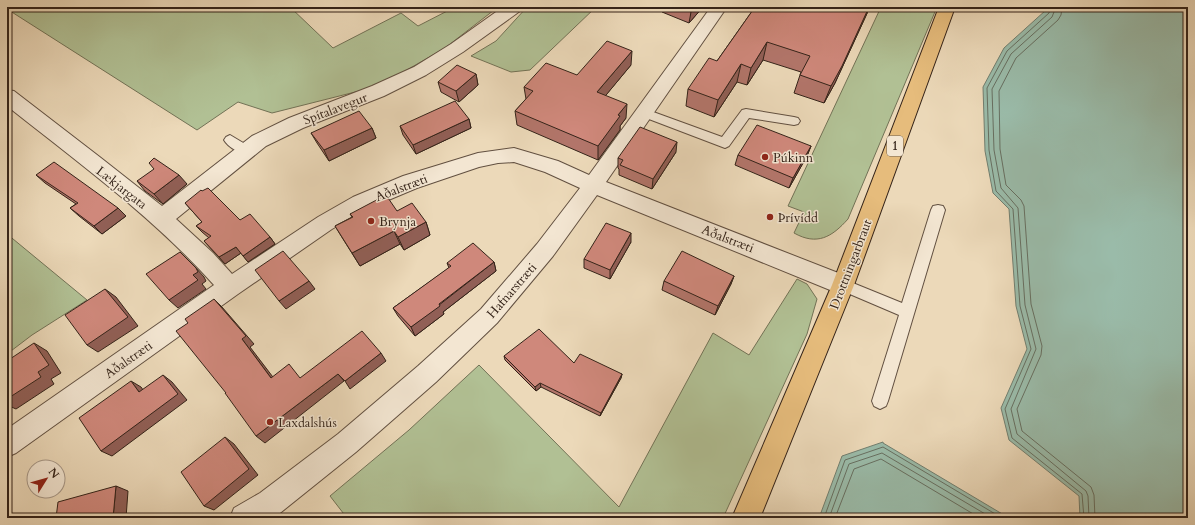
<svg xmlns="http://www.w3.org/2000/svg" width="1195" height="525" viewBox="0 0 1195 525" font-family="Cardo,serif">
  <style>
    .green { fill: #b1c094; stroke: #727256 }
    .water { fill: #9abba9; stroke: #717e6f }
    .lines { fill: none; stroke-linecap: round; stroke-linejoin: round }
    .shore { stroke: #676f61; stroke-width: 1 }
    .lane-casing { stroke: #625041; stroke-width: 2 }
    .street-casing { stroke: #625041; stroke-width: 2 }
    .highway-casing { stroke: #342319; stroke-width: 2 }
    .lane { fill: #f3e6d2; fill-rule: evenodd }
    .street { fill: #f3e6d2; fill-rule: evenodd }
    .highway { fill: #e6bc7c; fill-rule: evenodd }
    .wall { fill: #b2756a; stroke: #342319 }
    .shaded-wall { fill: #915f56; stroke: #342319 }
    .building { fill: #cf887b; stroke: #342319 }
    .poi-dot { fill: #8f2418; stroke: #f3e6d2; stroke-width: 1.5 }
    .labels { text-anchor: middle; stroke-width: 3; stroke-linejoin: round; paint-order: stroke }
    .shield { fill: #f3e6d2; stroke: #6d5e50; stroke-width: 1 }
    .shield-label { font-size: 12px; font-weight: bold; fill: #342319 }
    .street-label { font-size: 13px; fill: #342319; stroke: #f3e6d2 }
    .poi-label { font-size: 13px; fill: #342319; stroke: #f3e6d2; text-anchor: start }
  </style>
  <rect width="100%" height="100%" fill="#ecd9b9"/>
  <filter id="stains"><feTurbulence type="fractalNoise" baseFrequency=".005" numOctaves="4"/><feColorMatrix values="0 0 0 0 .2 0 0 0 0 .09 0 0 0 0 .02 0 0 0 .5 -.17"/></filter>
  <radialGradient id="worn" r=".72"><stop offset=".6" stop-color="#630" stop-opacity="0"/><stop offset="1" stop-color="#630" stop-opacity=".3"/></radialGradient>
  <path class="green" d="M 7,7 L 290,7 L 333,48 L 401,13 L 418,26 L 455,7 L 498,7 L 445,48 L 379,86 L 272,113 L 238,102 L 197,130 L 7,9 Z
    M 527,7 L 596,7 L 530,70 L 511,72 L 471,56 L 496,41 Z
    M 881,7 L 937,7 L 848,219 C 832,237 817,246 794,233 L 804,212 L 788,206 Z
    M 7,234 L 87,300 L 32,335 L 7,354 Z
    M 797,279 L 807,284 L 817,299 L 807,334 L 723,518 L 347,518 L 330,496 L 409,430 L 479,365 L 619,507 L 713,333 L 749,355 Z"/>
  <path class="water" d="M 1047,7 L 1188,7 L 1188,518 L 1080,518 L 1079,496 L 1009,440 L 1001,408 L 1027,349 L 1016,306 L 1009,209 L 993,193 L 985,151 L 983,87 L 1004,48 L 1046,10 Z
    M 883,442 L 883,443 L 1009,518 L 819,518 L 842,456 Z"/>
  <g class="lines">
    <path class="shore" d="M 1051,7 L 1049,13 L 1007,51 L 987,88 L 989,150 L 996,191 L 1013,209 L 1020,306 L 1031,349 L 1005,409 L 1012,438 L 1082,494 L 1084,518
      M 1056,7 L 1052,17 L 1011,54 L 992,89 L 994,150 L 1001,188 L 1018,208 L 1025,305 L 1036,349 L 1011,409 L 1017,434 L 1086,491 L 1088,496 L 1089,518
      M 1062,7 L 1061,15 L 1058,20 L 1016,58 L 999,91 L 1000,149 L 1006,185 L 1021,200 L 1024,206 L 1031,304 L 1042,346 L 1041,355 L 1017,409 L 1022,431 L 1091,487 L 1094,495 L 1095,518
      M 824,518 L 845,460 L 883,447 L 1002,518
      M 829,518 L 849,464 L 882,453 L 992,518
      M 835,518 L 854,469 L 881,459 L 980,518"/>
    <g class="lane-casing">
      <path id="lane" d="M 645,109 L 722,137 L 742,110 L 746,109 L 794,117 L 798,118 L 800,121 L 798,124 L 794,125 L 749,118 L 729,146 L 725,148 L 641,116 L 639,113 L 641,110 Z
        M 230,135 L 250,147 L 252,150 L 250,153 C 242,156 228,147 224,140 L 226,137 Z
        M 938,205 L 943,206 L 945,210 L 888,401 L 886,406 L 880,409 L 874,406 L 872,401 L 899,315 L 838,289 L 836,285 L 838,281 L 843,279 L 902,303 L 931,210 L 933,206 Z"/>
    </g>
    <g class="street-casing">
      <path id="street" d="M 503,7 L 522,7 L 520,11 L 463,52 L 426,75 L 384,96 L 303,128 L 266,146 L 176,219 L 213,253 L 232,274 L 318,217 L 353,197 L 403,176 L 478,153 L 514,148 L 558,161 L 589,175 L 711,7 L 727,7 L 606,182 L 851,278 L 854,285 L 851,292 L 843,295 L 835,292 L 597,195 L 553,256 L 497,323 L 436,382 L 356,452 L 280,513 L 270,518 L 230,518 L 234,508 L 260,493 L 338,434 L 418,366 L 481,309 L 537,244 L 580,188 L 545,172 L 514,162 L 498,163 L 479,167 L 417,188 L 367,209 L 332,229 L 238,294 L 16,453 L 7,457 L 7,429 L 214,285 C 153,217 79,163 7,106 L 7,90 L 14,91 L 101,158 L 162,206 L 252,136 L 289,118 L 372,86 L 414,67 L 451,44 Z"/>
    </g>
    <g class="highway-casing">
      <path id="highway" d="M 939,7 L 955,7 L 854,285 L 760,518 L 732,518 L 832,285 Z"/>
    </g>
    <use href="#lane" class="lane"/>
    <use href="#street" class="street"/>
    <use href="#highway" class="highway"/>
  </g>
  <path class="wall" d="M 663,7 L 703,7 L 689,23 L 662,12 Z
    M 755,7 L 872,7 L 871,9 L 869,9 L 835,83 L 824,103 L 794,93 L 801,72 L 763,60 L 747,85 L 737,82 L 714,117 L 686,106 L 688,89 L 717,61 Z
    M 631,65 L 605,96 L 626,118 L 620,126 L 620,130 L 598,160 L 517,125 L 515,111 L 526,99 L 524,87 Z
    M 476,74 L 478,85 L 459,102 L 441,92 L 438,82 Z
    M 469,119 L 471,128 L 416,154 L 403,135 L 400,126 Z
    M 372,128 L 376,138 L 329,161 L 317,143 L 311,133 Z
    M 811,146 L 807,156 L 789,188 L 735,165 L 738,155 Z
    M 676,152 L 652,189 L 619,175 L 619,169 L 618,168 L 618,158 Z
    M 36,175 L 126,216 L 102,234 L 79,216 L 70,208 L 76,204 L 45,183 Z
    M 137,181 L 187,184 L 163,204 L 145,191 Z
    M 185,203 L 240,220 L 270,237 L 275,244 L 248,262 L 241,253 L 225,264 L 204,241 L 209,238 L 202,232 L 196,226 L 202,222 Z
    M 397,211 L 426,222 L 430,235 L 404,250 L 400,244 L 360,266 L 343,239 L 335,226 L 352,217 L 350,214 Z
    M 631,242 L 610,279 L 584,268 L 584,259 Z
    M 494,262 L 496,271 L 443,312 L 444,314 L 415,336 L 398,316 L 393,308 L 449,268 L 447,263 Z
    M 734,276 L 731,284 L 715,315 L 662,290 L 664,281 Z
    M 504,356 L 574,363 L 622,374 L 621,378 L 600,416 L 541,387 L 536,391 L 505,360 Z"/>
  <path class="shaded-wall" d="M 695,7 L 703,7 L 689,23 L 691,12 Z
    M 869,7 L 870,7 L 835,83 L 824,103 L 831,86 Z
    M 767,42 L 763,60 L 747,85 L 751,68 Z
    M 632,51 L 631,65 L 597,106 L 597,92 Z
    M 741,64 L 737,82 L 714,117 L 718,100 Z
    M 476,74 L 478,85 L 459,102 L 456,91 Z
    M 627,104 L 626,118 L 620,126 L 620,130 L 598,160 L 598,146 L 618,115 Z
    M 469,119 L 471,128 L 416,154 L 413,145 Z
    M 372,128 L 376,138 L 329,161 L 324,150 Z
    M 677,142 L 676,152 L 652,189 L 653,179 Z
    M 811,146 L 807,156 L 789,188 L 793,178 Z
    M 179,175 L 187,184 L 163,204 L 154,194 Z
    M 118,208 L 126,216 L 102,234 L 94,226 Z
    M 426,222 L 430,235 L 404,250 L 398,237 Z
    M 394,231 L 400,244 L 360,266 L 352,253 Z
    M 631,233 L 631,242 L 610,279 L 610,270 Z
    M 270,237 L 275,244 L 248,262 L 243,256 Z
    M 236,247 L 241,253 L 225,264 L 219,257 Z
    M 494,262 L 496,271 L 443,312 L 444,314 L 415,336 L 411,327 Z
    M 196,268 L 204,277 L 206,281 L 202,284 L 206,289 L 178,308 L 169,300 L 193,275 Z
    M 734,276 L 731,284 L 715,315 L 718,306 Z
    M 309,281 L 315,289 L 286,309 L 279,301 Z
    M 105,289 L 116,297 L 138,326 L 98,352 L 87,345 Z
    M 214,299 L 222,307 L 254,344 L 250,347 L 279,385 L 271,378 L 242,339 Z
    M 34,343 L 47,351 L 61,373 L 51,379 L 54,384 L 16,409 L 7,405 L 7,399 L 38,372 Z
    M 381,353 L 386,361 L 350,389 L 345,381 Z
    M 338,374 L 344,381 L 265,443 L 256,436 Z
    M 622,374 L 621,378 L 600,416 L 601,413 Z
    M 163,375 L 172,382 L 187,400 L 112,456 L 101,451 Z
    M 131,381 L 141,387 L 149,398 L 139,392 Z
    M 540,383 L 541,387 L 536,391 L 535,387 Z
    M 225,437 L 234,444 L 258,475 L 214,510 L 204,506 Z
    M 116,486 L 128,491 L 126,518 L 113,518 Z"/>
  <path class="building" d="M 678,7 L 695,7 L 691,12 Z
    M 755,7 L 869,7 L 842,66 L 831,86 L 800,75 L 810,56 L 767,42 L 751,68 L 741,64 L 718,100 L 688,89 L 709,58 L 717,61 Z
    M 607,41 L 632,51 L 597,92 L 627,104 L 618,115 L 620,116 L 598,146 L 515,111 L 533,91 L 524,87 L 546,63 L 577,75 Z
    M 457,65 L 476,74 L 456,91 L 438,82 Z
    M 455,101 L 469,119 L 413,145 L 400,126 Z
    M 359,111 L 372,128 L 324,150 L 311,133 Z
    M 757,125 L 811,146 L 793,178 L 738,155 Z
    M 640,127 L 677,142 L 653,179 L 620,165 L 623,160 L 618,158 Z
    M 154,158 L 179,175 L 154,194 L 137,181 L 154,169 L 149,163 Z
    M 54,162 L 118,208 L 94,226 L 70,208 L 78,203 L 36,175 Z
    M 208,188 L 240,220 L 250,214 L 270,237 L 243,256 L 236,247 L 219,257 L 204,241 L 211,236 L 196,226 L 202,222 L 185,203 L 201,190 L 202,191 Z
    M 386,195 L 397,211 L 412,203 L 426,222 L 398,237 L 394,231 L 352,253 L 335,226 L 353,217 L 350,214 Z
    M 606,223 L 631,233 L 610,270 L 584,259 Z
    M 473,243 L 494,262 L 439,304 L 440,306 L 411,327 L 393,308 L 451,266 L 447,263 Z
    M 283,251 L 309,281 L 279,301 L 255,270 Z
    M 682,251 L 734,276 L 718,306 L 664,281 Z
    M 180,252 L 196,268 L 198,272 L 193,275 L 198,280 L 169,300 L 146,274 Z
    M 105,289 L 128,317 L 87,345 L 65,315 Z
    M 214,299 L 246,336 L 242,339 L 271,378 L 289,364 L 300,378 L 362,331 L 381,353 L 345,381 L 338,374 L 256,436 L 225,393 L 226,393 L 176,331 L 188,323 L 185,319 Z
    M 539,329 L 574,363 L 580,354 L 622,374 L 601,413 L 540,383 L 535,387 L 504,356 Z
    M 34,343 L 49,365 L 38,372 L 41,377 L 7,399 L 7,361 Z
    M 163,375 L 178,394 L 101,451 L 79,418 L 131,381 L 139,392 Z
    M 225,437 L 249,469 L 204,506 L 181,472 Z
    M 116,486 L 113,518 L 56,518 L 58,502 Z"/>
  <g class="poi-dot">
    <circle cx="765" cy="157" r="4"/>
    <circle cx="770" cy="217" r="4"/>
    <circle cx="371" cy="221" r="4"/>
    <circle cx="270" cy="422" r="4"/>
  </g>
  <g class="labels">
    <rect class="shield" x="887" y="136" width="16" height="20" rx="3"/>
    <g class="shield-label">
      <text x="895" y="150">1</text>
    </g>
    <g class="street-label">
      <text transform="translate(335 108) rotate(-21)" y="5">Spítalavegur</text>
      <text transform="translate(122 187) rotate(38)" y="5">Lækjargata</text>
      <text transform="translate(401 187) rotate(-21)" y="5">Aðalstræti</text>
      <text transform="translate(728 238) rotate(21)" y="5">Aðalstræti</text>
      <text transform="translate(850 264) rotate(-69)" y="5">Drottningarbraut</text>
      <text transform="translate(511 290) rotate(-49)" y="5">Hafnarstræti</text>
      <text transform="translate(128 359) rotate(-35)" y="5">Aðalstræti</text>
    </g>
    <g class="poi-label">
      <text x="773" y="162">Púkinn</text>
      <text x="778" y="222">Þrívídd</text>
      <text x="379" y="226">Brynja</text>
      <text x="278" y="427">Laxdalshús</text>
    </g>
  </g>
  <rect width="1195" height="525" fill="none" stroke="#ecd9b9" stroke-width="24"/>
  <rect x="8" y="8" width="1179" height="509" fill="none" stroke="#342319" stroke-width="2"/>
  <rect x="12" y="12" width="1171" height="501" fill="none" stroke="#342319"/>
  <g transform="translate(46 479) rotate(53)"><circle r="19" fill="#f3e6d2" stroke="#a79888"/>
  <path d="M0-3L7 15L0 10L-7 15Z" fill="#8f2418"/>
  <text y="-6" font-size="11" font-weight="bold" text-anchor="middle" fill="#342319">N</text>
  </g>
  <rect width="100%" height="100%" filter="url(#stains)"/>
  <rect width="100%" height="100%" fill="url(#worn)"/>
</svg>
